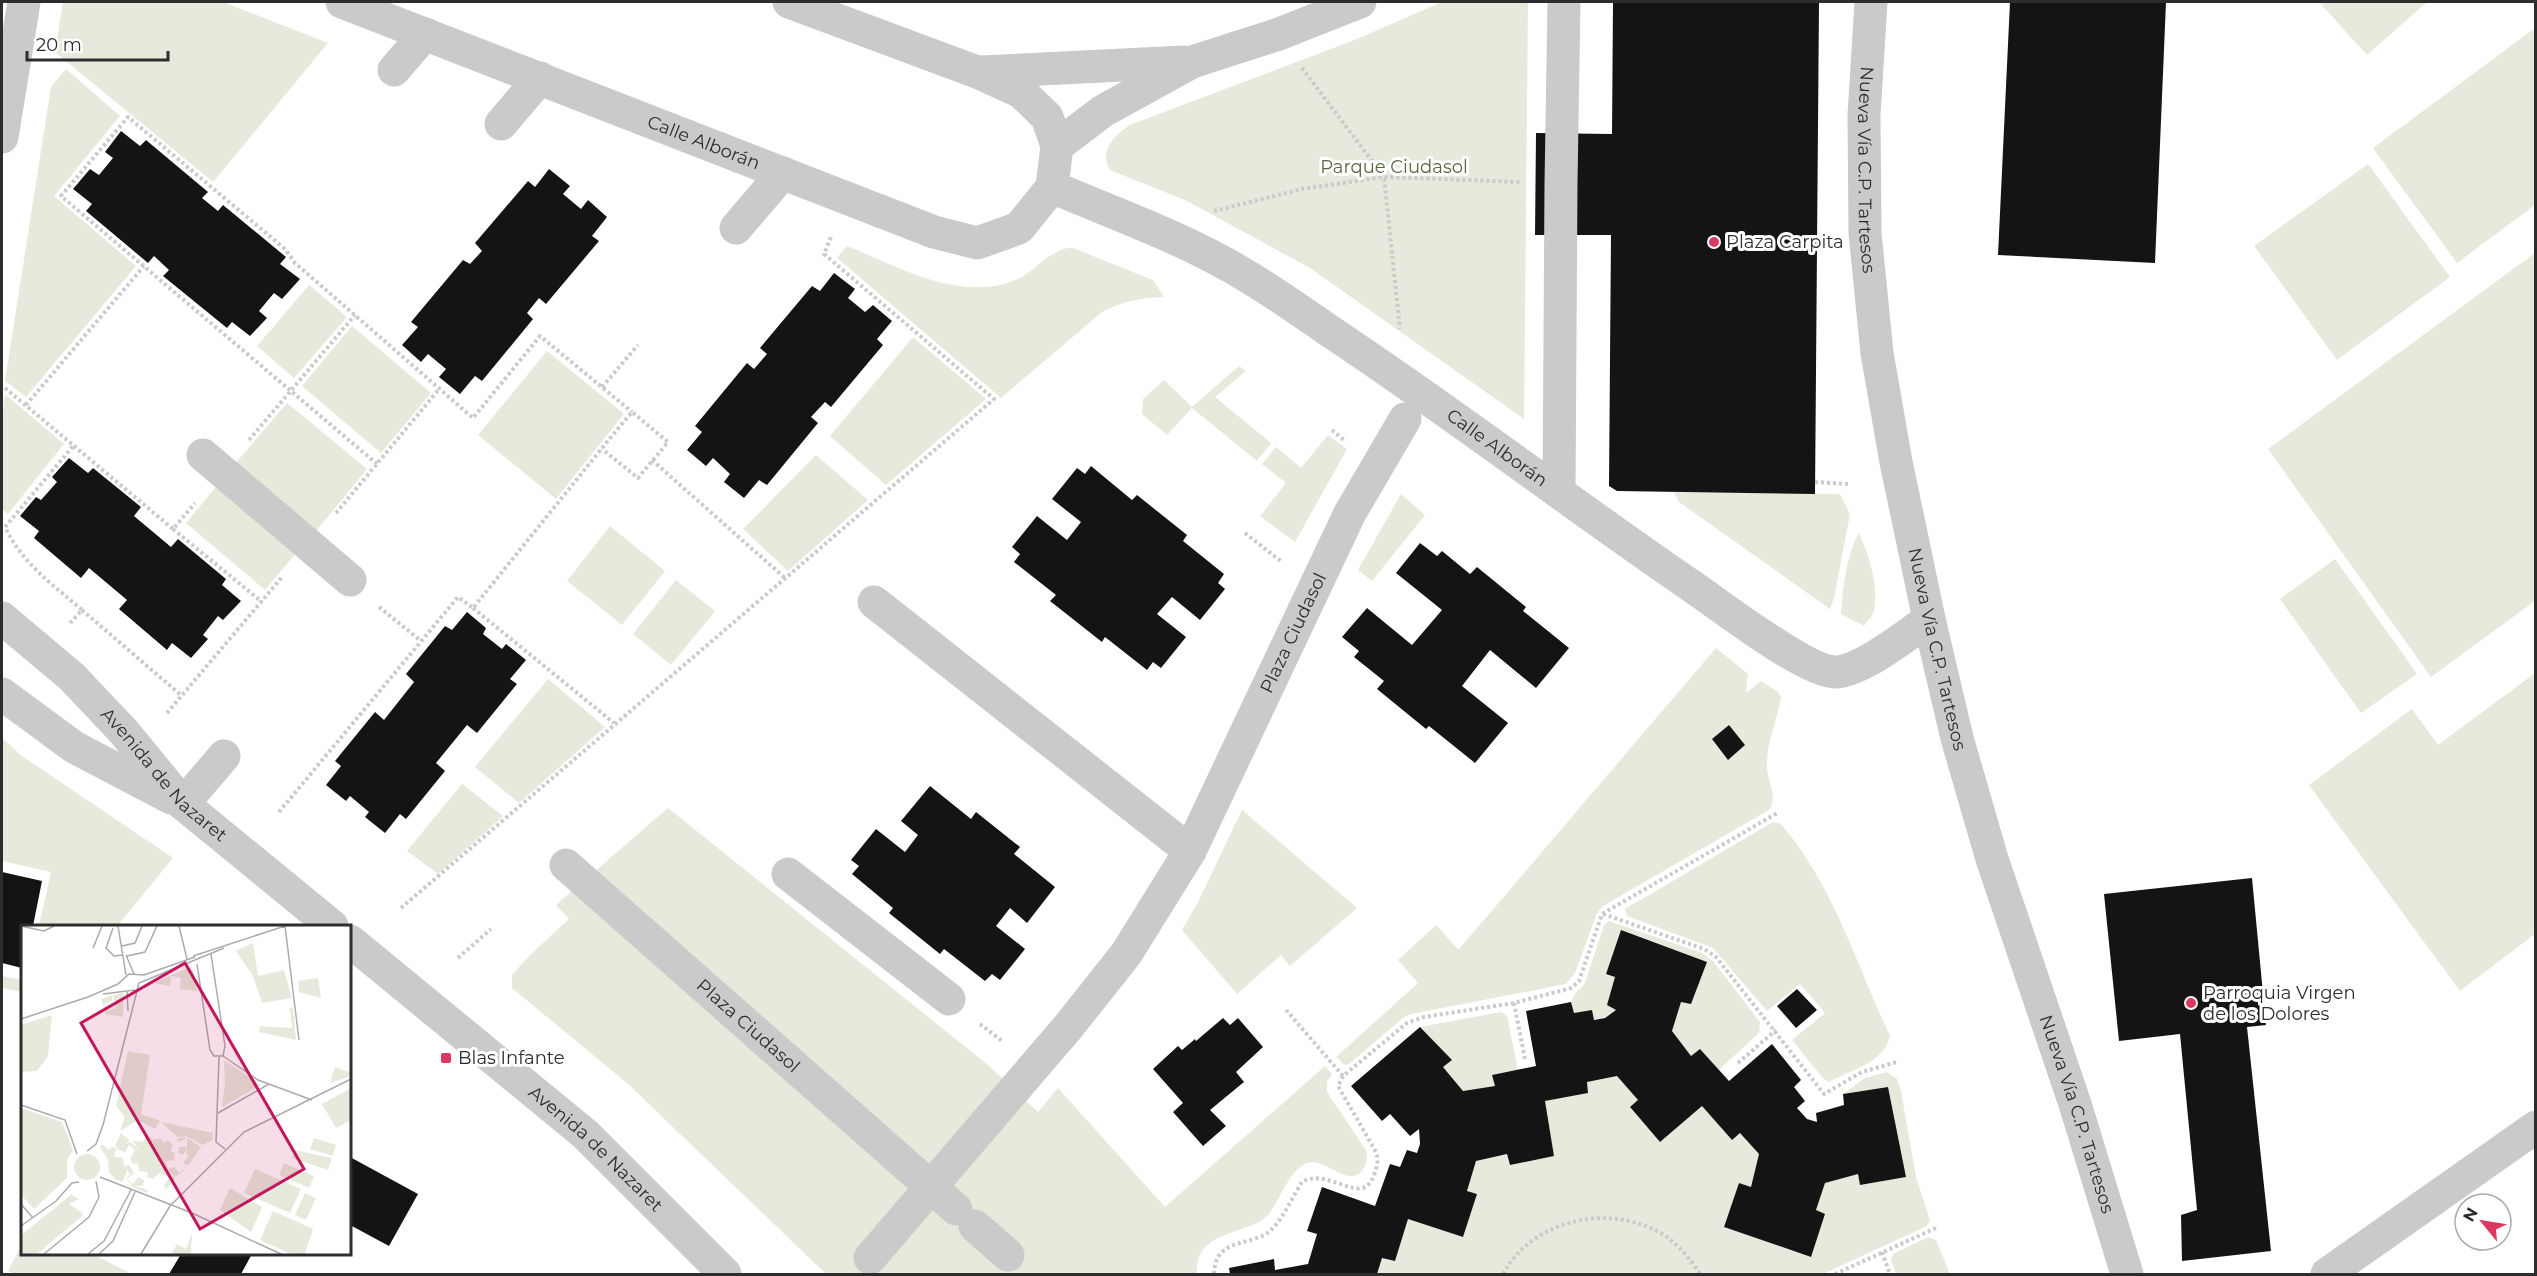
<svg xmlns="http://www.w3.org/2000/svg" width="2537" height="1276" viewBox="0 0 2537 1276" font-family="Montserrat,sans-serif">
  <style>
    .green { fill: #e6eadc }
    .building { fill: #141414 }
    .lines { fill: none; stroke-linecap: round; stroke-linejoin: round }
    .path { stroke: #cacaca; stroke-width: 4; stroke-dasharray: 3 3; stroke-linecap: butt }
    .minor { stroke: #cacaca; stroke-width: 33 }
    .poi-dot { fill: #dc3861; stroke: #fff; stroke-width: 2 }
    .labels { text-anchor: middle; stroke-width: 6; stroke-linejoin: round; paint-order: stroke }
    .street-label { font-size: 18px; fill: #2d2d2d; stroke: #fff }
    .park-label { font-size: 18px; fill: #58673d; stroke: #fff }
    .poi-label { font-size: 18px; fill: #2d2d2d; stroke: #fff; text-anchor: start }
    .inset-road { fill: none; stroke: #ababab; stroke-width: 1.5 }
    .view { fill: #c2185b; fill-opacity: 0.15; stroke: #c2185b; stroke-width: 3 }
    .inset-edge { fill: none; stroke: #2d2d2d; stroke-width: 3 }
  </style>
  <rect width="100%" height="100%" fill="#fff"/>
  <path class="green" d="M 63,2 L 223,2 L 328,43 L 213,182 L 55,52 Z
    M 1442,2 L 1528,2 L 1524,419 L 1310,268 L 1187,201 L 1110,170 C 1098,151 1116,134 1130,125 L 1357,39 Z
    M 2319,2 L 2427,2 L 2367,55 Z
    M 2535,28 L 2535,205 L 2457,263 L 2373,148 Z
    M 66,69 L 120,116 L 54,196 L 136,266 L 26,397 L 5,381 L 51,87 Z
    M 2368,164 L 2450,277 L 2337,360 L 2254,246 Z
    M 847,246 C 900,267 960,304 1018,279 C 1036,271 1053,246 1073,248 L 1153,280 L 1164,297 C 1140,298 1123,301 1102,312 L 1001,398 L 837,258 Z
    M 2535,253 L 2535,601 L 2431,677 L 2268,449 Z
    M 309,285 L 347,317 L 294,378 L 257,346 Z
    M 352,326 L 431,393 L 381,453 L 302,386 Z
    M 913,337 L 986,399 L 886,485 L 830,436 Z
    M 547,351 L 624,414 L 556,499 L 478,435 Z
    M 1239,366 L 1246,371 L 1215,397 L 1271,443 L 1257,461 L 1192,408 L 1167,435 L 1142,414 L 1143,399 L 1164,380 L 1192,407 Z
    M 5,394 L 64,444 L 8,514 L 2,509 L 2,419 Z
    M 287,403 L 367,469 L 313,535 L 233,466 Z
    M 1328,435 L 1347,449 L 1295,542 L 1260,516 L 1286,483 L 1262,464 L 1276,447 L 1301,468 Z
    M 816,455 L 868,500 L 788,571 L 743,529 Z
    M 219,483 L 298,551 L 265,590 L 186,523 Z
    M 1674,492 L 1840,494 L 1850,514 L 1834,598 L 1830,609 L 1679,502 Z
    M 1401,494 L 1425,515 L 1372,581 L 1358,570 Z
    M 610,526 L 665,571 L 622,625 L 567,581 Z
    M 1859,533 C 1869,556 1879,585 1874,610 C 1873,616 1867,621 1864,626 L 1841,614 C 1843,588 1846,556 1859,533 Z
    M 2335,559 L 2417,674 L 2361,713 L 2280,599 Z
    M 676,580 L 715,611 L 671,665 L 633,634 Z
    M 1716,648 L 1748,674 L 1746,693 L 1761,681 L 1778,692 L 1781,697 C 1777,722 1766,743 1767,768 C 1768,783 1778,797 1769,810 L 1603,906 L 1597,913 L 1575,973 L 1566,984 L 1411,1014 L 1403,1018 L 1349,1064 L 1345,1065 L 1336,1057 L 1418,983 L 1398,960 L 1436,925 L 1458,949 L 1460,948 Z
    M 2535,673 L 2535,934 L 2460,991 L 2309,785 L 2412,709 L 2438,745 Z
    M 548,679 L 605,727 L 519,803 L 475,767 Z
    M 2,738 L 22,756 L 173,858 L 117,926 L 39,926 L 51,872 L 2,861 Z
    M 462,784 L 503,816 L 438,874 L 407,851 Z
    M 668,808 L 988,1065 L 1038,1112 L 1058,1088 L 1165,1207 L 1325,1066 L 1332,1074 L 1327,1082 L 1327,1092 L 1366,1150 C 1368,1157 1367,1165 1362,1171 C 1348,1188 1325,1157 1307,1163 C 1286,1171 1279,1209 1262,1220 C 1236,1236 1195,1233 1197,1274 L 826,1274 L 628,1084 L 512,988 L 512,975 L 530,955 L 569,919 L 556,905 Z
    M 1242,810 L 1357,908 L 1290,966 L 1281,955 L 1237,994 L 1182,930 L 1197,904 Z
    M 1773,822 L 1781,824 C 1834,886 1856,964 1890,1036 C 1884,1063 1851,1070 1829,1082 L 1823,1078 L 1792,1040 L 1825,1013 L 1800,984 L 1767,1011 L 1713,948 L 1627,916 L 1625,909 Z
    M 1609,921 L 1702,953 L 1713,961 L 1760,1022 L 1759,1033 L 1719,1070 L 1700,1049 L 1691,1056 L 1672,1031 L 1681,1002 L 1691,1004 L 1707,962 L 1621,931 L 1606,974 L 1615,977 L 1607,1005 L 1616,1010 C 1599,1023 1594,1020 1574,1013 L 1571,1002 L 1575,994 L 1585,983 L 1604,925 Z
    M 2,976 L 22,980 L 22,992 L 2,988 Z
    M 1501,1012 L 1507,1016 L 1518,1070 L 1493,1075 L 1495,1086 L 1463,1091 L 1443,1067 L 1451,1060 L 1420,1027 Z
    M 1887,1072 L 1897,1079 L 1901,1091 L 1916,1177 L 1930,1220 L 1927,1226 L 1823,1274 L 1377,1274 L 1382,1258 L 1395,1261 L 1408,1219 L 1463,1237 L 1477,1194 L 1467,1191 L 1476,1161 L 1507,1154 L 1510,1165 L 1554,1156 L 1545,1101 L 1588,1093 L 1587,1082 L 1617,1076 L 1638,1100 L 1630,1108 L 1660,1142 L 1702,1106 L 1732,1140 L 1740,1133 L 1759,1154 L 1751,1187 L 1739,1183 L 1724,1227 L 1810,1257 L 1825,1215 L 1816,1210 L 1825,1183 L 1858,1174 L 1861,1185 L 1906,1177 L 1888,1087 L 1843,1094 L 1865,1078 Z
    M 1928,1237 L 1936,1240 L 1950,1274 L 1896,1274 L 1891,1260 L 1893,1254 Z
    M 22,1244 L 22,1254 L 93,1254 L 128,1272 L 127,1274 L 15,1274 L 8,1271 Z"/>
  <path class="building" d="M 1613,2 L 1819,2 L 1815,494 L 1617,491 L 1609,486 L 1611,235 L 1535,235 L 1536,133 L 1612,134 Z
    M 2010,2 L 2166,2 L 2155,263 L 1998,255 Z
    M 121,131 L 140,146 L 146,140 L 208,192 L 202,198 L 218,211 L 223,205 L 286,257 L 280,264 L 300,279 L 282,299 L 274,293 L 259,311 L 267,318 L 250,336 L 232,322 L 227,328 L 163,276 L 169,270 L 154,256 L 148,263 L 86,211 L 92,204 L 73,189 L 90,169 L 99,175 L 113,158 L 105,152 Z
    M 549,169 L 570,186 L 563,194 L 581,209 L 588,200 L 607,217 L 592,236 L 599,241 L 546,304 L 539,298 L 527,313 L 533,319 L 482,381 L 475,376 L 460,394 L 439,377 L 446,369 L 428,354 L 421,362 L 402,345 L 418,327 L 411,322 L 463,260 L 470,264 L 482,251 L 475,243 L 528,181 L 535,187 Z
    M 834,273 L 855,289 L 848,298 L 865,312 L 873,305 L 892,321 L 877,339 L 883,345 L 831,407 L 825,402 L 811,417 L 818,423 L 767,485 L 759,480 L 744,498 L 724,482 L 730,474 L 713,458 L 706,466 L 687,450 L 702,432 L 695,426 L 747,363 L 754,369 L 767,354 L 760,348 L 812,286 L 820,291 Z
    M 69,458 L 88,473 L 93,468 L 141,507 L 134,516 L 171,547 L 178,539 L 226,579 L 222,585 L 241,601 L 223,620 L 218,616 L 203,635 L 208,639 L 191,658 L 172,643 L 167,650 L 119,609 L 127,600 L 89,568 L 81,578 L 34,538 L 39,531 L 20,516 L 36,497 L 41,500 L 57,482 L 52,477 Z
    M 1091,466 L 1132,500 L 1137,495 L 1187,535 L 1183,541 L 1224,574 L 1218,583 L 1225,589 L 1200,620 L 1172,597 L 1157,614 L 1186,637 L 1161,668 L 1153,662 L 1147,670 L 1105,637 L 1102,642 L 1050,601 L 1056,595 L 1014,562 L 1020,554 L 1012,547 L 1037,516 L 1067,540 L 1081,522 L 1052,499 L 1077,468 L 1085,474 Z
    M 1420,543 L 1437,556 L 1442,551 L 1470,574 L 1477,567 L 1526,607 L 1523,611 L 1569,648 L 1536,688 L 1490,650 L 1462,686 L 1508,723 L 1475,763 L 1429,726 L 1426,729 L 1377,689 L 1384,681 L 1354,657 L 1359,651 L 1342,637 L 1367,608 L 1412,645 L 1442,610 L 1396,573 Z
    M 467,612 L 486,628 L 483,634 L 502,649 L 506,644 L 526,660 L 510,679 L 517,684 L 477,733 L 467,725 L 436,763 L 445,771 L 406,819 L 400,814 L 385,833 L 365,817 L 369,812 L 350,796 L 346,801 L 326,785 L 341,766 L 335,761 L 375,712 L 384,720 L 414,682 L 406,674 L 445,626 L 452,630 Z
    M 1729,725 L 1745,745 L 1728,760 L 1712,739 Z
    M 930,786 L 971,819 L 976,812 L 1020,847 L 1014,854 L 1055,887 L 1027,923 L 1010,908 L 996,926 L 1025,949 L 1000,980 L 992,974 L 985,981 L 944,949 L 940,954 L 889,913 L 893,908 L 852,874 L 859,866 L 851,860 L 876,829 L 905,852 L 918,835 L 901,821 Z
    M 2,872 L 42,881 L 33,926 L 22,926 L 22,968 L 2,963 Z
    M 2252,878 L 2266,1025 L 2247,1027 L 2271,1251 L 2182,1261 L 2181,1215 L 2197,1210 L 2180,1034 L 2119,1041 L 2104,894 Z
    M 1621,930 L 1707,962 L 1691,1004 L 1681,1002 L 1672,1031 L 1691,1056 L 1700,1049 L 1729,1081 L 1772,1044 L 1801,1080 L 1794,1087 L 1805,1101 L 1797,1108 L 1807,1119 L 1817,1122 L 1816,1113 L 1844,1105 L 1843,1094 L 1888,1087 L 1906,1177 L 1860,1185 L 1858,1174 L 1825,1183 L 1816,1210 L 1825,1214 L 1811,1257 L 1724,1227 L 1739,1183 L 1751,1187 L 1759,1154 L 1740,1133 L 1732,1140 L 1702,1106 L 1660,1142 L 1630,1107 L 1638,1100 L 1617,1076 L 1587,1082 L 1588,1093 L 1545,1101 L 1554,1156 L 1510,1165 L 1507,1154 L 1476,1161 L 1467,1191 L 1477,1194 L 1463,1237 L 1408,1219 L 1395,1261 L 1382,1258 L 1377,1274 L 1230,1274 L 1229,1268 L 1274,1259 L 1275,1270 L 1308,1264 L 1317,1234 L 1307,1231 L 1322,1187 L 1375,1206 L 1390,1164 L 1400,1167 L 1407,1150 L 1417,1153 L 1420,1144 L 1419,1129 L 1410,1136 L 1390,1114 L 1382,1121 L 1351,1086 L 1420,1027 L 1452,1060 L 1443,1067 L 1463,1091 L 1495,1086 L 1492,1075 L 1536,1066 L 1526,1011 L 1571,1002 L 1574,1013 L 1592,1010 L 1594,1020 L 1605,1018 L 1616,1010 L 1607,1005 L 1615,977 L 1606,974 Z
    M 1797,989 L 1817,1010 L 1796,1028 L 1777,1006 Z
    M 1223,1018 L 1230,1025 L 1238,1018 L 1263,1047 L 1236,1072 L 1244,1082 L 1210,1110 L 1226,1126 L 1203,1146 L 1173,1112 L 1183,1103 L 1153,1069 L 1178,1046 L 1182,1050 L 1195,1039 L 1196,1041 Z
    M 350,1157 L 418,1194 L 389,1246 L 350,1225 Z
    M 181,1254 L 252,1254 L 241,1274 L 169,1274 Z"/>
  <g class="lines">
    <path class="path" d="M 1302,68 L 1384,177 L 1400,329
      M 1214,211 L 1302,189 L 1384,177 L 1521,182
      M 602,387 L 638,345
      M 5,388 L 173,529 L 195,503
      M 26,405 L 144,266
      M 1332,430 L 1345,441
      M 249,440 L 355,315
      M 652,460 L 786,579
      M 377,464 L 61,196 L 128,117 L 285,249 L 295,263 L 473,418 L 540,336 L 632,412
      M 1815,482 L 1848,484
      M 336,513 L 440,388
      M 173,529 L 262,602
      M 1245,533 L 1282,562
      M 379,607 L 421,641
      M 473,608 L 614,723
      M 82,610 L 182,696
      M 70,623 L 82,610 C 52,584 22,563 5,527 L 74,445
      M 167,713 L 283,576
      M 279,812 L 458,597 L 473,608 L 611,437 L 632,412 L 668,442 L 638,478 L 602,449
      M 401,908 L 994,399 L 824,254 L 831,237
      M 1603,914 L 1704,949 L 1716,957 L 1824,1094 L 1862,1072 L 1897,1062
      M 458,958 L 491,929
      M 1514,1003 L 1525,1059
      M 1286,1010 L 1343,1076
      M 980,1024 L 1002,1041
      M 1738,1063 L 1776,1030
      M 1882,1252 L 1890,1274
      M 1214,1274 C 1215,1235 1254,1248 1272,1229 C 1284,1217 1293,1196 1302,1182 C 1329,1166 1362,1209 1374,1175 C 1377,1166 1379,1161 1376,1152 L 1338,1086 L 1343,1076 L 1407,1023 L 1424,1017 L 1514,1003 L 1571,988 L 1579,981 L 1602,914 L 1779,812
      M 1503,1274 C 1531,1222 1602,1204 1655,1230 C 1675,1240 1689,1257 1700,1274
      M 1835,1274 L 1936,1228"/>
    <g class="minor">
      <path id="s1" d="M 342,2 L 934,232 L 977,243 L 1019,228 L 1052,187 L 1057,146 L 1047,117 L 1021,92 L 977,72 L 789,2"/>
      <path id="s2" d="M 1871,2 L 1864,115 L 1865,233 L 1877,353 L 1896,462 L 1929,619 L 1957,738 L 1992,859 L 2075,1104 L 2127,1274"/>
      <path d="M 394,70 L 425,34"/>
      <path d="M 981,72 L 1184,62"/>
      <path d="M 501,124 L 540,78"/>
      <path d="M 2,137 L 24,2"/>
      <path d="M 1057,146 L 1103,111 L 1192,62 L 1279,34 L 1360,2"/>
      <path id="s3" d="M 1052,187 C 1118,215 1189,240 1250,278 C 1277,294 1302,312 1328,330 C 1452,412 1570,503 1693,587 C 1721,606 1806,672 1835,672 C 1860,672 1909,634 1929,619"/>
      <path d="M 736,228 L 783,173"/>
      <path d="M 203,455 L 350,580"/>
      <path d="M 1559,491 L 1561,183 L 1564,2"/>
      <path d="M 874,602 L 1190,851"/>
      <path id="s4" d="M 2,618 L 72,677 L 124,732 L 183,804 L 332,926"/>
      <path d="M 2,694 L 74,747 L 171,798"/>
      <path d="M 183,804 L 224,756"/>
      <path id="s5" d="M 566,865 L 956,1209"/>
      <path d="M 788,874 L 949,999"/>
      <path id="s6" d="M 350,941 L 585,1134 L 725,1274"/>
      <path d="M 975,1226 L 1008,1255"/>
      <path id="s7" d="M 870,1258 L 1068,1027 L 1126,954 L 1190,851 L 1350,513 L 1405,419"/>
      <path d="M 2327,1274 L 2536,1127"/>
    </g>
  </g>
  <g class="poi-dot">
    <circle cx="1714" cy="242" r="6"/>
    <circle cx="2191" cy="1003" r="6"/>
    <rect x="440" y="1052" width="12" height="12" rx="3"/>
  </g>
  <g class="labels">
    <g class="street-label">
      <text dy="6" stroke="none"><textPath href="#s1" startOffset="388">Calle Alborán</textPath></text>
      <text dy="6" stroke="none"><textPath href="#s2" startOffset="168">Nueva Vía C.P. Tartesos</textPath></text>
      <text dy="6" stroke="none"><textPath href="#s3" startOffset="518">Calle Alborán</textPath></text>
      <text dy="6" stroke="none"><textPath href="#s7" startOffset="760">Plaza Ciudasol</textPath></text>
      <text dy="6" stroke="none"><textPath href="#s2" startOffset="654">Nueva Vía C.P. Tartesos</textPath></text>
      <text dy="6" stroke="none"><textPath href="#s4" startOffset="226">Avenida de Nazaret</textPath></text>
      <text dy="6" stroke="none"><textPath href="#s5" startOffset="243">Plaza Ciudasol</textPath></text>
      <text dy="6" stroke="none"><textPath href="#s2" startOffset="1140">Nueva Vía C.P. Tartesos</textPath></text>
      <text dy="6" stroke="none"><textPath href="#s6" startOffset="322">Avenida de Nazaret</textPath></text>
    </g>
    <g class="park-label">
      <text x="1394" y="173">Parque Ciudasol</text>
    </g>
    <g class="poi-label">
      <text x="1726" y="248">Plaza Carpita</text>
      <text x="2203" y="999">Parroquia Virgen<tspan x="2203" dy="21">de los Dolores</tspan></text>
      <text x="458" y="1064">Blas Infante</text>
    </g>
  </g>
  <g transform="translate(21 925)">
    <rect width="330" height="330" fill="#fff"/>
    <path d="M 232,18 L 239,64 L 237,51 L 263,45 L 271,73 L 241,78 L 232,51 L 215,26 L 201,32 ZM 171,41 L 176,66 L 159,64 L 160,53 L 150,51 L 149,61 L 133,58 ZM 297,53 L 300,73 L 278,67 L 277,56 ZM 103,68 L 102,92 L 85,89 L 80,74 L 91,70 L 91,76 L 83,79 L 86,86 L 95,83 L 92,70 ZM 269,83 L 272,83 L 275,115 L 238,107 L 239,101 L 271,103 ZM 31,90 L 27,131 L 16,146 L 0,147 L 0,100 ZM 107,126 L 129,130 L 120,189 L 139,196 L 134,204 L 117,195 L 99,206 L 104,192 L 95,181 ZM 203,135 L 240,160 L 201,182 L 204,157 ZM 314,142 L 330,148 L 330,151 L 309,158 ZM 330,163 L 330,195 L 315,203 L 301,179 ZM 0,183 L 41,197 L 52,225 L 46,235 L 46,253 L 13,284 L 0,270 ZM 140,197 L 192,208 L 191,215 L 182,220 L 165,211 L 157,212 ZM 100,208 L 108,215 L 105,219 L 109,217 L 119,225 L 111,216 L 122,217 L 126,209 L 132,215 L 139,213 L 143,218 L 147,215 L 152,220 L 149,226 L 154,228 L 153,235 L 145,236 L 147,244 L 153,242 L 158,248 L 164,243 L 161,239 L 165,243 L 155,252 L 138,241 L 154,253 L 145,265 L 143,260 L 148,253 L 139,248 L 131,254 L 126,252 L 127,247 L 118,246 L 117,238 L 112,239 L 109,234 L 114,225 L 108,220 L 104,227 L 95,224 L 93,232 L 102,233 L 103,241 L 108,240 L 113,248 L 106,254 L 112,259 L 117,252 L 123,255 L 122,261 L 113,261 L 127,265 L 126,268 L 102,258 L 112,261 L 105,254 L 109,249 L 106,245 L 102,257 L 94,254 L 88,247 L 87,235 L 79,222 L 81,219 L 88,225 L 90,222 L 99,224 L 94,221 ZM 164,212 L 166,223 L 166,213 L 180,222 L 167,241 L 162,238 L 168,231 L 165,229 L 166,223 L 162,230 L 157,228 L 158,222 L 166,222 L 164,214 L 158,217 L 155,214 ZM 293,213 L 315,220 L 312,231 L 289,224 ZM 273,225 L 311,233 L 307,245 L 271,233 ZM53 242a13 13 0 1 1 26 0a13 13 0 1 1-26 0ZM 263,238 L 293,251 L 288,263 L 258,250 ZM 234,244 L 280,264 L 269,288 L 223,268 ZM 209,263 L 241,282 L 230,307 L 199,285 ZM 284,268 L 295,273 L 285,295 L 274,290 ZM 50,270 L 58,274 L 48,279 L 62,289 L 60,292 L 16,329 L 0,329 L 0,310 ZM 252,286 L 292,304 L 284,329 L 270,329 L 239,315 ZM 171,308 L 170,329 L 150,329 L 156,319 L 165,324 Z" fill="#e6eadc"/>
    <path class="inset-road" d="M 0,1 L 23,6 L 33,1M 97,1 L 105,50M 158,1 L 166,34M 264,1 L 278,115M 92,3 L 85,23 L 93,31 L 102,30M 101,21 L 114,18 L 121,1M 72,23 L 81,1M 190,29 L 204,121 L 202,131M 105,30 L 113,49M 106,31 L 124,27 L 136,1M 172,31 L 264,1M 176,39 L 189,125 L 193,131 L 202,131M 106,66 L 107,86M 82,69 L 114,65M 0,94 L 67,72 L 97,59 L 108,49 L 123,50 L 174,32M 202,131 L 237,155 L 291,175M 198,132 L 195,217 L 204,224M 0,180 L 44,195 L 56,229M 197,188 L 248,159M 66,226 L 75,219 L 82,200 L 118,58 L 203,23M 79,252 L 171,288 L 260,329M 0,279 L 12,293M 0,301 L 35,276 L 51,258 L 58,257M 23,329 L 68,292 L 78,272 L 75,256M 67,329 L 83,316 L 110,265M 78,329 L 92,316 L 114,267M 120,329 L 149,281 L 223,207 L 330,154"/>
    <path class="view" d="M 164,38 L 283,244 L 179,304 L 60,98 Z"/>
    <rect width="330" height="330" class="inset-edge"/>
  </g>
  <rect width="2537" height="1276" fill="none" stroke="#2d2d2d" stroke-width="6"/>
  <g transform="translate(2483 1222) rotate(300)"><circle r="28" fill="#ffffff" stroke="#ababab" stroke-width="1.5"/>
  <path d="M0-4.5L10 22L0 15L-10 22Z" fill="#dc3861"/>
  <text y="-9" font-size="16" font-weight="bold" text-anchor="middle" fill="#2d2d2d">N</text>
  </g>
  <path d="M27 51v9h141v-9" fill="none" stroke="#2d2d2d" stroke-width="3"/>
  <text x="36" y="51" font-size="18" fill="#2d2d2d" stroke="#ffffff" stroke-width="4.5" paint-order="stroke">20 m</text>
</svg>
